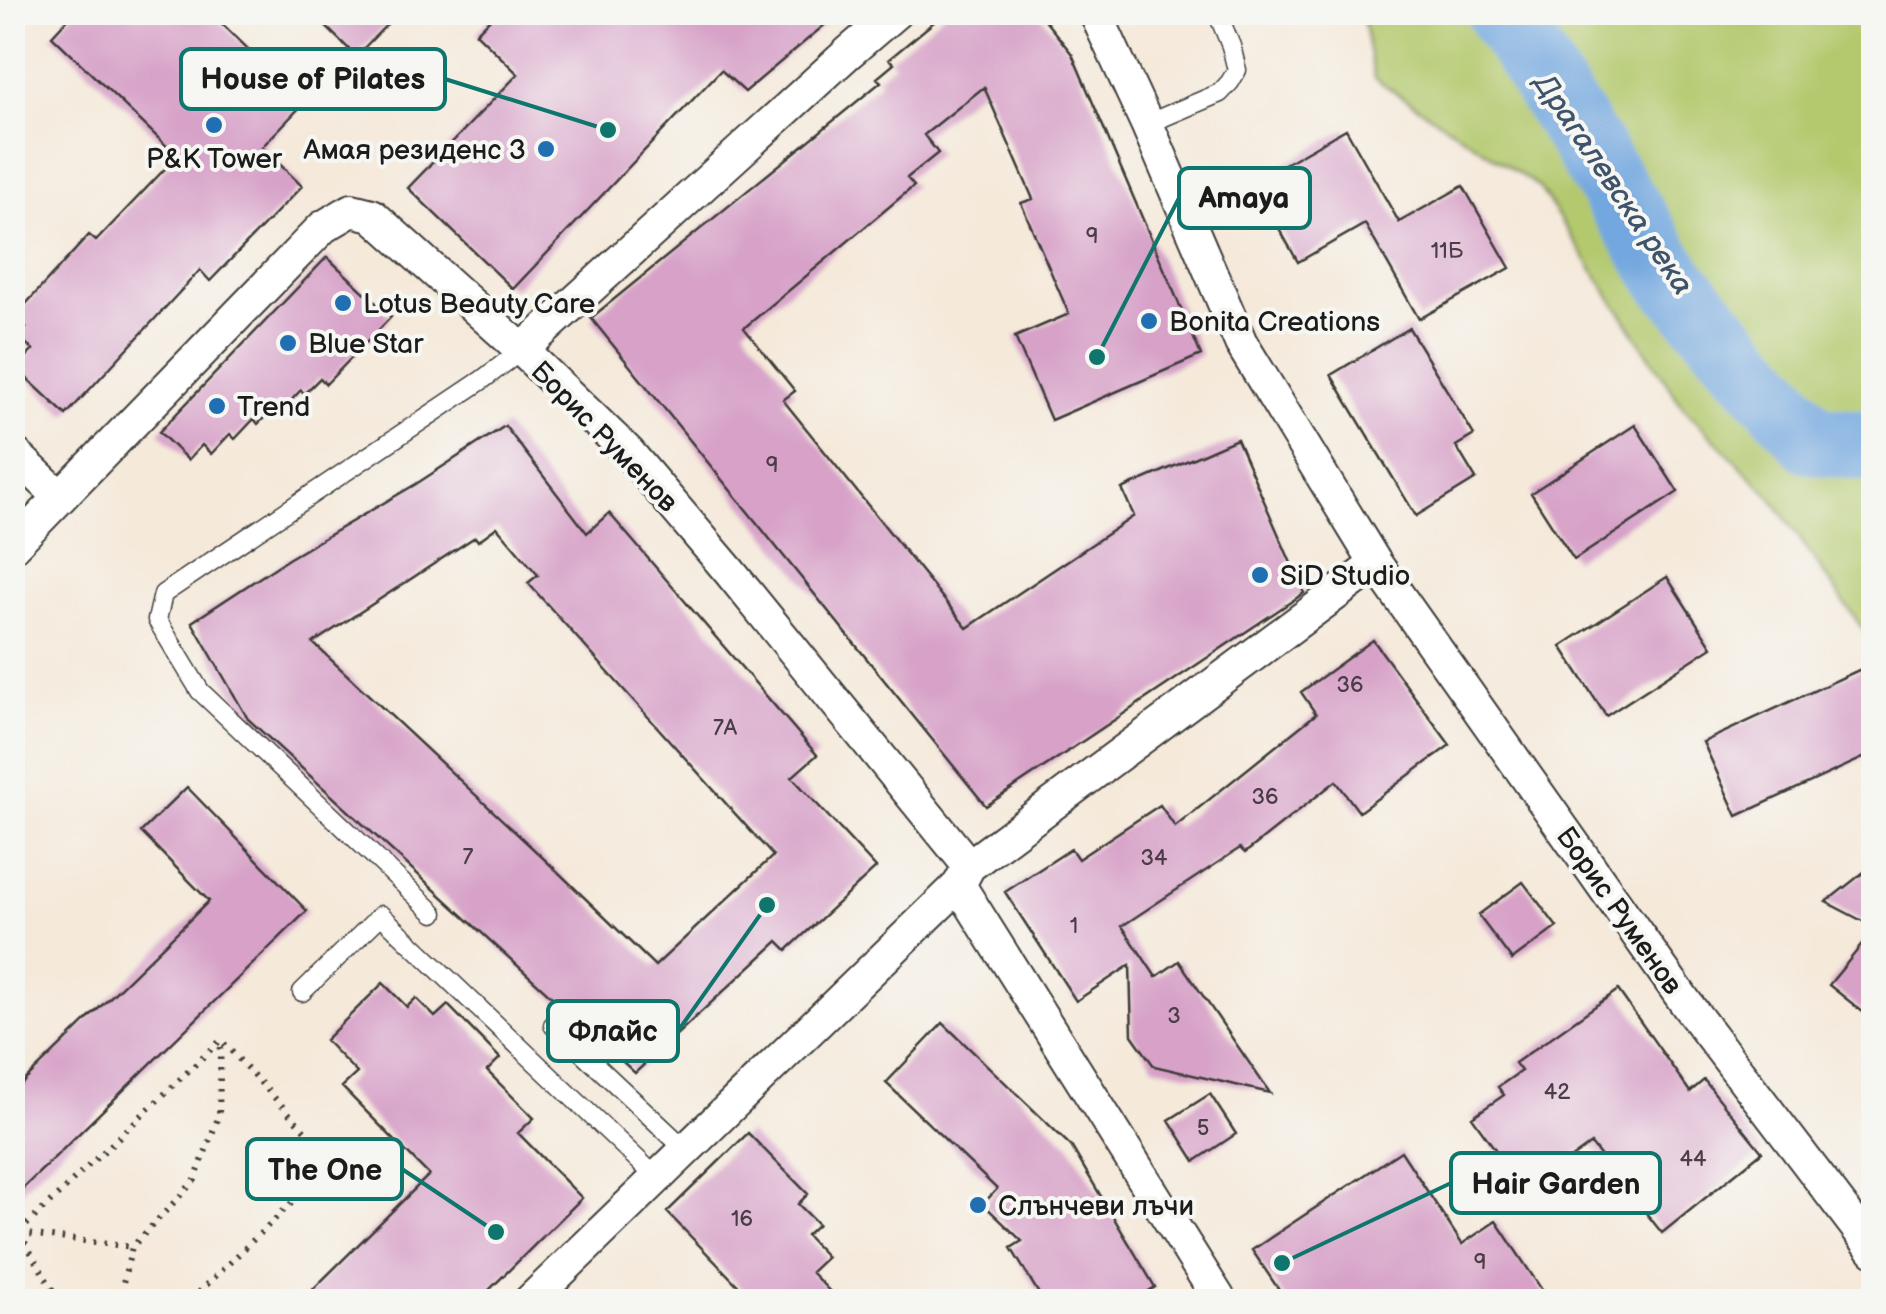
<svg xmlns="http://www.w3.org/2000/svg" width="1886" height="1314" viewBox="0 0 1886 1314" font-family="'Balsamiq Sans',sans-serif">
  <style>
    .green { fill: #b4c96e; stroke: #687245; stroke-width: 2.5 }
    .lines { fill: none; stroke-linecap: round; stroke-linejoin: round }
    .river { stroke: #73a7df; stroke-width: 70 }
    .building { fill: #d7a1c8; fill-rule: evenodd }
    .lane-casing { stroke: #3d3b38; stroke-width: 21 }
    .street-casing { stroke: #3d3b38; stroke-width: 36 }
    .path { stroke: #3d3b38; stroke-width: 6; stroke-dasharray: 2.5 8; stroke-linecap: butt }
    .lane { stroke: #fff; stroke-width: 18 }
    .street { stroke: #fff; stroke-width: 32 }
    .poi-dot { fill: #1f6fb2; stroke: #f6f6f2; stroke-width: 4 }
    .labels { text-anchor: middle; stroke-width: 8; stroke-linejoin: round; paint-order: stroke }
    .number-label { font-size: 22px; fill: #4b3d47 }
    .poi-label { font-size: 28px; fill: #1c1c1c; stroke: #f6f6f2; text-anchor: start }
    .street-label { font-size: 28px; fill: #1c1c1c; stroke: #f6f6f2 }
    .water-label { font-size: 30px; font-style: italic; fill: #3f546a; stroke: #f6f6f2 }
    .leader { fill: none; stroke: #0f766e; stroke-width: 4 }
    .callout-dot { fill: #0f766e; stroke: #f6f6f2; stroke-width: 4 }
    .callout { fill: #f6f6f2; stroke: #0f766e; stroke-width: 4 }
    .callout-label { font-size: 30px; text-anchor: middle; font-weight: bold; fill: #1c1c1c }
  </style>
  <rect width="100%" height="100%" fill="#f6f6f2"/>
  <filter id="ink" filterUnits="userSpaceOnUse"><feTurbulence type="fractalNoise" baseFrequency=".01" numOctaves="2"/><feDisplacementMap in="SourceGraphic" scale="20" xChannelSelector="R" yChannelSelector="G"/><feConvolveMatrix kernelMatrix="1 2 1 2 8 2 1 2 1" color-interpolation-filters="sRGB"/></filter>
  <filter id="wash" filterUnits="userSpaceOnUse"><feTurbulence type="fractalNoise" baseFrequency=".0048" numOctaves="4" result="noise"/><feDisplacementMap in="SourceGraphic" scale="40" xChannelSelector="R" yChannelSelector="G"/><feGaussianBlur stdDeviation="2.25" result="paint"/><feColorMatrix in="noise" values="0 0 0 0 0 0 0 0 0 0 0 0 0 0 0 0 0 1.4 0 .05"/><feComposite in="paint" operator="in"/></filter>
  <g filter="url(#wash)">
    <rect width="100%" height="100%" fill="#f5e9da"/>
    <path class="green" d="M 1362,13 L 1873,13 L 1873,644 L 1771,497 L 1682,406 L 1539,187 L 1374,78 Z"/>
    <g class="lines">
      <path class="river" d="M 1501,12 L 1673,281 L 1812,439 L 1874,447"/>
    </g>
    <g id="blocks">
      <path class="building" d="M 74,12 L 210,12 L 304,103 L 262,147 L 302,186 L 210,281 L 200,270 L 66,415 L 16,368 L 33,350 L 18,336 L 26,328 L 14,317 L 89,235 L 96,241 L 177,156 L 52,36 Z
        M 311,12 L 399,12 L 356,56 Z
        M 497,12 L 840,12 L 745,92 L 721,70 L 513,289 L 408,188 L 518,74 L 476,33 Z
        M 946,12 L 1038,12 L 1072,54 L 1201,355 L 1051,420 L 1015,337 L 1069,314 L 1021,203 L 1033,199 L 984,87 L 924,135 L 938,153 L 907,178 L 914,186 L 744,328 L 795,391 L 783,400 L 967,628 L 1134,516 L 1122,489 L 1237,439 L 1304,593 L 986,806 L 591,318 L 881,82 L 877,78 L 894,64 L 889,59 Z
        M 1346,129 L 1399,222 L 1463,186 L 1510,268 L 1419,319 L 1365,224 L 1298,262 L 1253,182 Z
        M 327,257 L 391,317 L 326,384 L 320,378 L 304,394 L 301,390 L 283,409 L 278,404 L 258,424 L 254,419 L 235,439 L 230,434 L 211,454 L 202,445 L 188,460 L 159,432 Z
        M 1409,328 L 1474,435 L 1456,446 L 1476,479 L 1416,516 L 1331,375 Z
        M 1635,425 L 1678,492 L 1574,560 L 1531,493 Z
        M 505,426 L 587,533 L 609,513 L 817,755 L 792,777 L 876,868 L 787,950 L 778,941 L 635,1073 L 248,719 L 192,622 L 288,559 L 416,484 ZM 497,527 L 538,575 L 528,583 L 773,856 L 655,966 L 557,871 L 313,643 L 475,537 L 478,541 Z
        M 1667,577 L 1712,647 L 1606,716 L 1561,646 Z
        M 1373,640 L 1450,745 L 1359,812 L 1336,781 L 1245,853 L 1240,848 L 1122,926 L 1156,977 L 1179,961 L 1270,1093 L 1154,1066 L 1132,1035 L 1130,965 L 1076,1001 L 1005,892 L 1071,849 L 1078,859 L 1160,805 L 1175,827 L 1316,714 L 1301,692 Z
        M 1874,663 L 1874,753 L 1737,816 L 1703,742 Z
        M 187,787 L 307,911 L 12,1199 L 12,1093 L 209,901 L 141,832 Z
        M 1874,864 L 1874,927 L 1826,902 Z
        M 1523,882 L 1557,927 L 1512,960 L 1478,915 Z
        M 1874,930 L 1874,1021 L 1829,985 Z
        M 383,983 L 407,1007 L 416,998 L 435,1017 L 448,1005 L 500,1058 L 487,1071 L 534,1118 L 518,1133 L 582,1198 L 477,1302 L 300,1302 L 429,1175 L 342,1087 L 357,1073 L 325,1040 Z
        M 1618,990 L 1690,1092 L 1704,1080 L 1762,1152 L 1662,1233 L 1591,1144 L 1525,1191 L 1472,1117 L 1504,1095 L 1498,1087 L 1521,1071 L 1515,1063 Z
        M 943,1023 L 1071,1146 L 1155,1287 L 1131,1302 L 1044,1302 L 1011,1248 L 1022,1241 L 983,1204 L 997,1189 L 886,1083 Z
        M 1210,1094 L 1236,1134 L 1195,1161 L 1169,1120 Z
        M 748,1133 L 808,1194 L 798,1204 L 818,1224 L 806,1235 L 827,1257 L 811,1272 L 840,1302 L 754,1302 L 667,1212 Z
        M 1401,1151 L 1462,1244 L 1496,1221 L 1550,1302 L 1287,1302 L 1252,1250 Z"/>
    </g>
  </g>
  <g filter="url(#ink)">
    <use href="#blocks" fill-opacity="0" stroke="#3d3b38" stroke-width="2.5"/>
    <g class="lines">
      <g class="lane-casing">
        <path id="lane" d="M 1147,124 L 1220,93 L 1230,82 L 1237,70 L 1231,46 L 1217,12
          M 434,913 L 200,691 L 157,620 L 163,594 L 482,380 L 522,350
          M 302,992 L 381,915 L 657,1178
          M 553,1025 L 686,1150"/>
      </g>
      <g class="street-casing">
        <path id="street" d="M 1095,12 L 1147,124 L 1241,343 L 1376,564 L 1688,1006 L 1874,1250
          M 522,350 L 848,53 L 896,12
          M 12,451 L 59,496
          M 12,547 L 323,227 L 352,210 L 372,215 L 522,350 L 628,452 L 729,571 L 969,866
          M 959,885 L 1221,1302
          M 529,1302 L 959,885 L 969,866 L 1376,564"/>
      </g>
      <path class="path" d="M 12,1226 L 19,1232 L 55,1294 L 56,1302
        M 19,1232 L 221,1040 L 334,1162 L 189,1302
        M 20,1233 L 132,1247
        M 118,1302 L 132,1247 L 195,1180 L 219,1115 L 221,1040"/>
      <use href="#lane" class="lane"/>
      <use href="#street" class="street"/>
    </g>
  </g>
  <g class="poi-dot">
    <circle cx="214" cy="125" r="10"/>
    <circle cx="546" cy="149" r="10"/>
    <circle cx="343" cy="303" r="10"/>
    <circle cx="1149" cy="321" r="10"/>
    <circle cx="288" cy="343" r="10"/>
    <circle cx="217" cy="406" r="10"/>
    <circle cx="1260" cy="575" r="10"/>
    <circle cx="978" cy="1205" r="10"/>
  </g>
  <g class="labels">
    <g class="number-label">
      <text x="1092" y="243">9</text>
      <text x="1447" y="258">11Б</text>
      <text x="772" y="472">9</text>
      <text x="1350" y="692">36</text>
      <text x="725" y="735">7А</text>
      <text x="1265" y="804">36</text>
      <text x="468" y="864">7</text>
      <text x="1154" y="865">34</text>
      <text x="1074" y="933">1</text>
      <text x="1174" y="1023">3</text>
      <text x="1557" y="1099">42</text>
      <text x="1203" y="1135">5</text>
      <text x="1693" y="1166">44</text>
      <text x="742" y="1226">16</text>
      <text x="1480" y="1269">9</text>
    </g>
    <g class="poi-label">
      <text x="526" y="159" text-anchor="end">Амая резиденс 3</text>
      <text x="214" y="168" text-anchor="middle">P&amp;K Tower</text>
      <text x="363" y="313">Lotus Beauty Care</text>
      <text x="1169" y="331">Bonita Creations</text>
      <text x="308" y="353">Blue Star</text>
      <text x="237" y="416">Trend</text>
      <text x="1280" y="585">SiD Studio</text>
      <text x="998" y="1215">Слънчеви лъчи</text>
    </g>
    <g class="street-label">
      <text transform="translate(605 436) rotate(46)" y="10">Борис Руменов</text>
      <text transform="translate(1620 910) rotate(55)" y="10">Борис Руменов</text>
    </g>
    <g class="water-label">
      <text transform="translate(1614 184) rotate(56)" y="10">Драгалевска река</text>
    </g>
  </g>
  <path class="leader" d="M608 130L445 79M1097 357L1179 198M767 905L678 1031M496 1232L402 1169M1282 1263L1451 1183"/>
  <g class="callout-dot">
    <circle cx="608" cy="130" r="10"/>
    <circle cx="1097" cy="357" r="10"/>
    <circle cx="767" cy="905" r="10"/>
    <circle cx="496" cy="1232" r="10"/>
    <circle cx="1282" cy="1263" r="10"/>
  </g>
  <g class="callout">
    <rect x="181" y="49" width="264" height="60" rx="10"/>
    <rect x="1179" y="168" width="131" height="60" rx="10"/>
    <rect x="548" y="1001" width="130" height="60" rx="10"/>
    <rect x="247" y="1139" width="155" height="60" rx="10"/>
    <rect x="1451" y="1153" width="209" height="60" rx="10"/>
  </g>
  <g class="callout-label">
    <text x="313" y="89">House of Pilates</text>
    <text x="1244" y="208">Amaya</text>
    <text x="613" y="1041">Флайс</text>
    <text x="325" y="1180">The One</text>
    <text x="1556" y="1194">Hair Garden</text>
  </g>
  <rect width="1886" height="1314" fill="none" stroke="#f6f6f2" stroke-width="50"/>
</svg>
